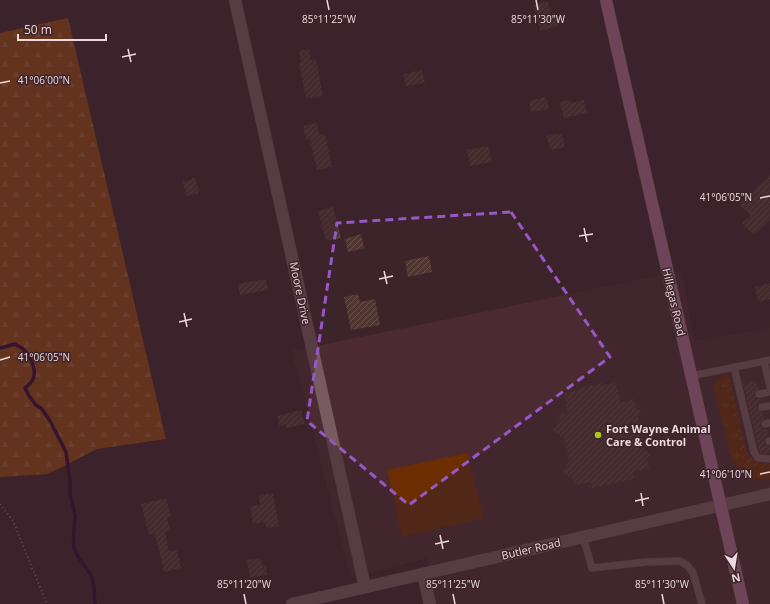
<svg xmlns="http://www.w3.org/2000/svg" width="770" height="604" viewBox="0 0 770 604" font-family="'Open Sans',sans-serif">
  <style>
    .built { fill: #4b2a32 }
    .grass { fill: url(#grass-tufts) }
    .forest { fill: url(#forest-firs) }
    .park { fill: #6c2e00 }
    .garden { fill: url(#garden-furrows) }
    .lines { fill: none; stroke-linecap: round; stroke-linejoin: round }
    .stream { stroke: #2b0435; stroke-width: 3.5 }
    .building { fill: url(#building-hatch) }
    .lane-casing { stroke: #574247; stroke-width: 8 }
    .street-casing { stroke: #574247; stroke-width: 13 }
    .primary-casing { stroke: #574247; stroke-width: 13 }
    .path { stroke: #917b81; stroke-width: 2; stroke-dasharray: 1 3; stroke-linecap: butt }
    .lane { stroke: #785b61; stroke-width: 7 }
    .street { stroke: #785b61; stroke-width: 12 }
    .primary { stroke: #aa6f90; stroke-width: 12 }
    .marked { fill: none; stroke: #9758c7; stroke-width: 3; stroke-dasharray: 8 5; stroke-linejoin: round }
    .ticks { fill: none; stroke: #ecdade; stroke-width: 1.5 }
    .poi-dot { fill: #acc613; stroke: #3d232a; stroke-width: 1.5 }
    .labels { text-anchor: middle; stroke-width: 3; stroke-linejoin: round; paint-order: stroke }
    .street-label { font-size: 11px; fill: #ecdade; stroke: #3d232a }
    .poi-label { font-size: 11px; font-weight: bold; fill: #ecdade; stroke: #3d232a; text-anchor: start }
    .ticks-label { font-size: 10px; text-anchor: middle; fill: #ecdade; stroke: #3d232a; stroke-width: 3; stroke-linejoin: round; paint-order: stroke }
  </style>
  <defs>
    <pattern id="grass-tufts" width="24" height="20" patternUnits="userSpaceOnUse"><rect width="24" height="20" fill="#6c2e00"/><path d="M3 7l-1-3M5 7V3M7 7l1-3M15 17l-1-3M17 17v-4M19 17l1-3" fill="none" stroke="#814c25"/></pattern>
    <pattern id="forest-firs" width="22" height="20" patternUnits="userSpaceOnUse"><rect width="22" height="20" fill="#924711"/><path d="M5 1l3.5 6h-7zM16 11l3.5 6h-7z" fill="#a16133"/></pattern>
    <pattern id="garden-furrows" width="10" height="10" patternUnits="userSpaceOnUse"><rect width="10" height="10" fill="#6c2e00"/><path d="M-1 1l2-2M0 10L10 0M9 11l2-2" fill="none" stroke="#814c25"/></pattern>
    <pattern id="building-hatch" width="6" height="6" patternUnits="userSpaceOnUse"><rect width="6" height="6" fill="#503531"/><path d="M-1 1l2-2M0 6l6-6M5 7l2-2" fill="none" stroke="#69524e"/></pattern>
  </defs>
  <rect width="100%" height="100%" fill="#3d232a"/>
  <path class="built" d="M 681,271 L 694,341 L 770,328 L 770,604 L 436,604 L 427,558 L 351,578 L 292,351 Z"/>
  <path class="grass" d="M 724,374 L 726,377 L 741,445 C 740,449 741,451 741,454 C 744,468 758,469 770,468 L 770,479 C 765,478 759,480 754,479 C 744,476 738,468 732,460 L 714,386 L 717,381 Z"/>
  <path class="forest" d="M 68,18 L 166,439 L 97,449 L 48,474 L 0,477 L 0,33 Z"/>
  <path class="park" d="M 467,453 L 484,518 L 402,537 L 387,470 Z"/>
  <path class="garden" d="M 724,374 L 729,375 L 730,379 L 746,451 C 752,461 759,464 770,464 L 770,468 C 755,469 735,464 741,445 L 726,377 Z"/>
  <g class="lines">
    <path class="stream" d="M 0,348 L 15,344 C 17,346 21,347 23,349 C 31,356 38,372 32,381 C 30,384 27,386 25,388 L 29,396 L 36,405 L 42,409 L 50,421 L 66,452 L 70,482 L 70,493 L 75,516 L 73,544 L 77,555 L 91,575 L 94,587 L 95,604"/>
  </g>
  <path class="building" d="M 548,1 L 552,17 L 556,17 L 558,26 L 540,31 L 534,5 Z
    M 309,49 L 311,60 L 316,59 L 323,96 L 306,99 L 299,63 L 301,62 L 299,51 Z
    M 422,70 L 425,83 L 406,86 L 403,74 Z
    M 546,97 L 549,109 L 531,112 L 529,101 Z
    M 570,100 L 570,103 L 584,100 L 587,113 L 564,118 L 560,102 Z
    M 317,123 L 319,135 L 325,134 L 332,167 L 317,170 L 310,139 L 306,140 L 303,126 Z
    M 562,133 L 565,147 L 550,150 L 547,136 Z
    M 488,146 L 492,162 L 470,166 L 467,150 Z
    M 770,175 L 770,220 L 754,235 L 742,223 L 751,216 L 739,204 Z
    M 195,178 L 199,193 L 186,196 L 183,182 Z
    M 333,207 L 341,238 L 326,241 L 318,211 Z
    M 361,234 L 364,248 L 348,252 L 345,239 Z
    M 429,256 L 432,272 L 408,277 L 405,261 Z
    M 266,279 L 268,290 L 240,295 L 238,284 Z
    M 770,283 L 770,299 L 758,302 L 755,287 Z
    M 358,294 L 360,302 L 375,299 L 380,325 L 351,330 L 344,297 Z
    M 756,381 L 758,389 L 754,392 L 754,395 L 757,399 L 760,399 L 761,402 L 758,405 L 757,408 L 760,411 L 763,412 L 764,419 L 761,421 L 760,425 L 763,429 L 767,429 L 768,436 L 765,438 L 764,441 L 766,445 L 770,446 L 770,453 L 765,454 L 761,453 L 759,450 L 743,384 Z
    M 616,382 L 620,402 L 634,399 L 636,408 L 642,412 L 638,416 L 645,450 L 651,454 L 647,459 L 649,468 L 633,472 L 634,479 L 592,488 L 591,482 L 574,485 L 573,479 L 562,472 L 569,462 L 564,438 L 553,431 L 560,420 L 559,414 L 568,413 L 564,393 L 579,390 L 579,388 L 602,383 L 603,385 Z
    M 301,410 L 305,424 L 287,428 L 286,424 L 279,426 L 277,416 Z
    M 273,493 L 279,526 L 267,528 L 265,522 L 253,524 L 250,506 L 260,505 L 259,496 Z
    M 166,498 L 171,516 L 167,517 L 170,530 L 165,532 L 169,551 L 177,550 L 181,568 L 164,572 L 155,534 L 149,535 L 141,504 Z
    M 261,558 L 262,566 L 266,565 L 267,575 L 250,578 L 247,560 Z"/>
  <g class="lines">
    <g class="lane-casing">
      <path id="lane" d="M 764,361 L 770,387
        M 734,367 L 754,452 L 758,458 L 770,459
        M 691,376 L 770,360
        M 759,394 L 770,392
        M 762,407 L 770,406
        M 765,424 L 770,423
        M 769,441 L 770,441
        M 583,537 L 592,568 L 646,562 L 680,561 L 688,566 L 693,573 L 702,604"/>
    </g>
    <g class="street-casing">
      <path id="street" d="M 235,0 L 365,587
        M 423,574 L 430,604
        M 292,604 L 770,494"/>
    </g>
    <g class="primary-casing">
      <path id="primary" d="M 606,0 L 743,604"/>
    </g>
    <path class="path" d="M 0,504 L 13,521 L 47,604"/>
    <use href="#lane" class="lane"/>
    <use href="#street" class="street"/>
    <use href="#primary" class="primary"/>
  </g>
  <path d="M0 0H770V604H0ZM 511,212 L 610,357 L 409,505 L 307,421 L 337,223 Z" fill="#3d232a" fill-opacity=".55" fill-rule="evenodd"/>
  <path class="marked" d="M 511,212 L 610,357 L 409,505 L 307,421 L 337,223 Z"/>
  <path class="ticks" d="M 327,0 L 329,10M 536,0 L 538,10M 128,49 L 131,62M 122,57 L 136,54M 0,83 L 10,81M 760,198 L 770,196M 584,228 L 587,242M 579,236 L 593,234M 384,271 L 387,284M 379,279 L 393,276M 184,313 L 187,327M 179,322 L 192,319M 0,360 L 10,357M 760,474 L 770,472M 641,493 L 643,506M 635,501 L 649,498M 440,535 L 443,549M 435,544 L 449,541M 244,594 L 246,604M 453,594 L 455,604M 662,594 L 664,604"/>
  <circle class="poi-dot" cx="598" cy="435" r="4"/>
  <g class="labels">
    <g class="street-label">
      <text transform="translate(300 293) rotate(78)" y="4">Moore Drive</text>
      <text transform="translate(674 302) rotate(77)" y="4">Hillegas Road</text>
      <text transform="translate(531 549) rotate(-13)" y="4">Butler Road</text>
    </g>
    <g class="poi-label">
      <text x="606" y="433">Fort Wayne Animal<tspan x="606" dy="13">Care &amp; Control</tspan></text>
    </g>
  </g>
  <g class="ticks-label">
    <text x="329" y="23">85°11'25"W</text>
    <text x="538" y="23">85°11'30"W</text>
    <text x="44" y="84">41°06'00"N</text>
    <text x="726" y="201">41°06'05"N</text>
    <text x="44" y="361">41°06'05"N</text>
    <text x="726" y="478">41°06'10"N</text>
    <text x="244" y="588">85°11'20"W</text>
    <text x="453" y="588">85°11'25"W</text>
    <text x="662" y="588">85°11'30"W</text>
  </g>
  <g transform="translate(734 568) rotate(168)" stroke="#3d232a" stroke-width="3" paint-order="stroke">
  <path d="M0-3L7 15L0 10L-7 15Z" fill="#ecdade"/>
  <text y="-6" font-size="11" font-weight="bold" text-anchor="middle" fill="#ecdade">N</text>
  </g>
  <path d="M18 34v6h88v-6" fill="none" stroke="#ecdade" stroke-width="2"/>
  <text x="24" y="34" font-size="12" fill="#ecdade" stroke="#3d232a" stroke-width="3" paint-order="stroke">50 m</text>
</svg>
